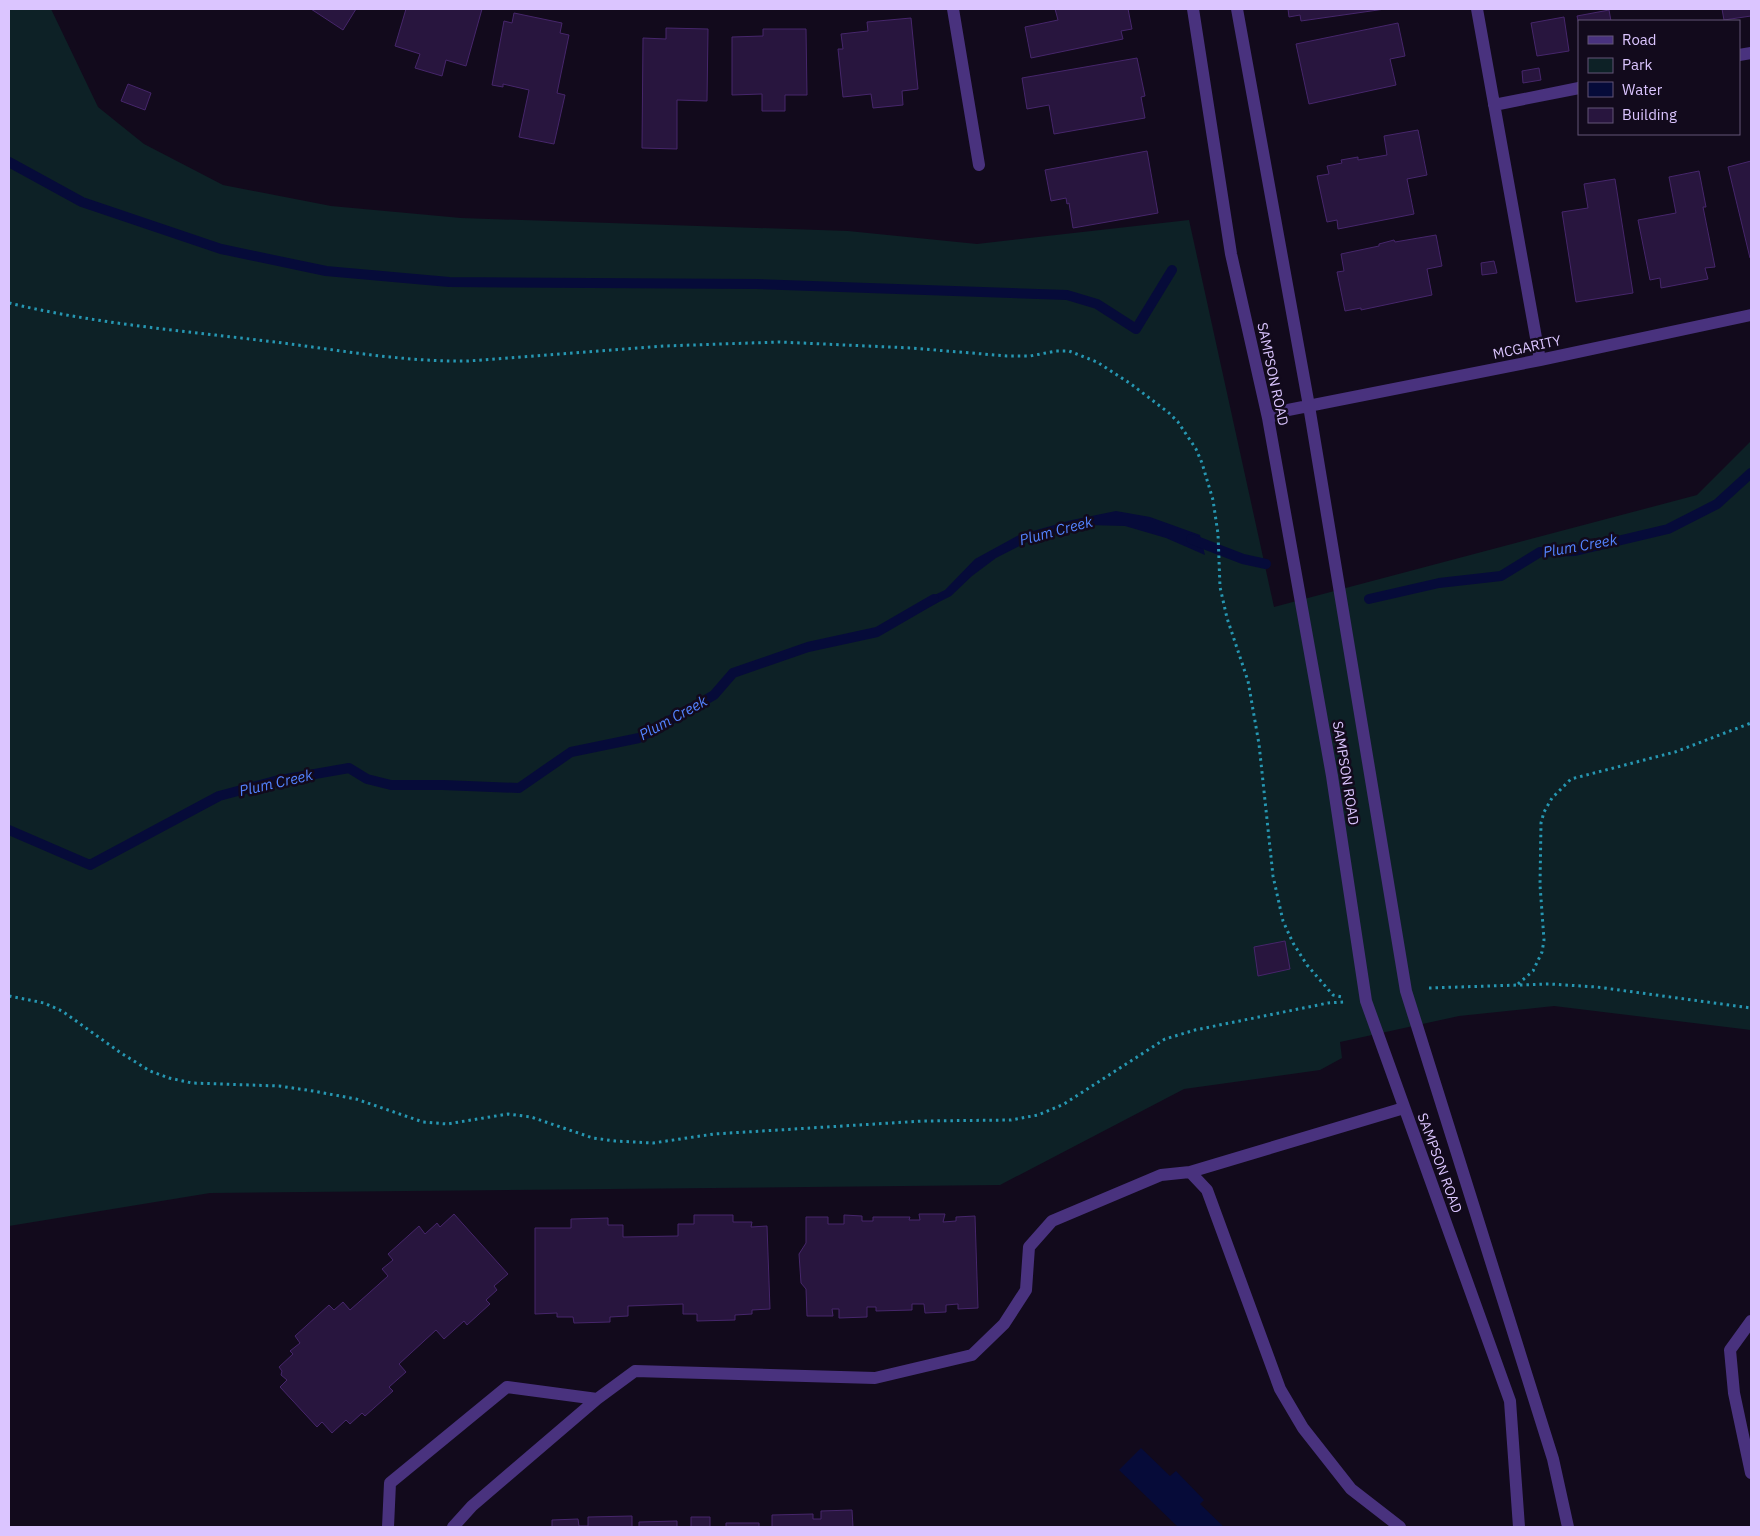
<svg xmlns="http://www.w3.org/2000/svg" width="1760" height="1536" viewBox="0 0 1760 1536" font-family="'IBM Plex Sans',sans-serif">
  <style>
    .green { fill: #0d2126 }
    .water { fill: #060b39 }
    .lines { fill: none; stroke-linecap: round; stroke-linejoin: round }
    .stream { stroke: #060b39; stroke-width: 10 }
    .building { fill: #28153e; stroke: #46266b }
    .path { stroke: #2697b2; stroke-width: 3; stroke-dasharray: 2.5 4; stroke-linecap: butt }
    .minor { stroke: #49327e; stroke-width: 12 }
    .labels { text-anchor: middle; stroke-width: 5; stroke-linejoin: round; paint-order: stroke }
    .street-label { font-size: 14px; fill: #dbc5ff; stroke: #120a1c }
    .water-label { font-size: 15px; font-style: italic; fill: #5383ff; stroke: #120a1c }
  </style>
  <rect width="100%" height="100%" fill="#120a1c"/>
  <path class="green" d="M 9,9 L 51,9 L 98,107 L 144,144 L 223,185 L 331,206 L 461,218 L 848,231 L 977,244 L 1189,220 L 1274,607 L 1697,495 L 1751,441 L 1751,1030 L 1554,1006 L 1459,1016 L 1340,1042 L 1342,1058 L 1320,1070 L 1184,1089 L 1000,1185 L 210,1193 L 9,1226 Z"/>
  <path class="water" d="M 1116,511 L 1150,517 L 1200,535 L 1205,555 L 1166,538 L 1125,526 L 1087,525 L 1070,531 L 1037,537 L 996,558 L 972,576 L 951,596 L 925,609 L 920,602 L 945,590 L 975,559 L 1019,535 L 1072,520 Z
    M 1141,1448 L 1170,1476 L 1176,1471 L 1204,1500 L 1200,1504 L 1224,1527 L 1178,1527 L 1119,1470 Z"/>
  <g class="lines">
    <path class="stream" d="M 9,162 L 82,202 L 221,249 L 326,271 L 449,282 L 756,284 L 1067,295 L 1097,304 L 1136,329 L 1172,270
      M 1191,539 L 1243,559 L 1266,564
      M 1369,599 L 1439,583 L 1501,576 L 1540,552 L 1575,551 L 1668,529 L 1717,504 L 1751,473
      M 9,830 L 90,865 L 219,796 L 275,781 L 349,768 L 367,779 L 391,785 L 443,785 L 519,788 L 571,752 L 639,738 L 714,695 L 733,673 L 808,647 L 877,632 L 934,599"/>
  </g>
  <path class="building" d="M 311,9 L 356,9 L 343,30 Z
    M 406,9 L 482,9 L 466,66 L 446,60 L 442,76 L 415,68 L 420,54 L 395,46 Z
    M 1055,9 L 1128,9 L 1132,29 L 1121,31 L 1123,39 L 1031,58 L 1025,27 L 1058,20 Z
    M 1288,9 L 1385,9 L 1301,21 L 1300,15 L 1289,17 Z
    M 1722,9 L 1751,9 L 1751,16 L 1724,20 Z
    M 1609,10 L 1611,21 L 1579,21 L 1579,25 L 1577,16 Z
    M 514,13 L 562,23 L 560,33 L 569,35 L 557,93 L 565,95 L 554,144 L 519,137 L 529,90 L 503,84 L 503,87 L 492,85 L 504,21 L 512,23 Z
    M 1564,17 L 1569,51 L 1537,56 L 1531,23 Z
    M 911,18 L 918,89 L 902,91 L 903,105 L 873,108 L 871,94 L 843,97 L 838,49 L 843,49 L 841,34 L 868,31 L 867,22 Z
    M 1398,23 L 1405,56 L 1390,59 L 1396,85 L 1309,104 L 1296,44 Z
    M 666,28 L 708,29 L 707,101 L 677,100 L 677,149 L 642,148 L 643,38 L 666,39 Z
    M 763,29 L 806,29 L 807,95 L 785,95 L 785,111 L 762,111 L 762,94 L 732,95 L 732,37 L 763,36 Z
    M 1137,58 L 1145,96 L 1141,97 L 1145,118 L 1054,134 L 1049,105 L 1027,109 L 1022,78 Z
    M 1539,68 L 1541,80 L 1523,83 L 1522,71 Z
    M 128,84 L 151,93 L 145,110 L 121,101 Z
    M 1418,130 L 1427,175 L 1407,179 L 1414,214 L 1338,229 L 1337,220 L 1327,222 L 1317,176 L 1329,174 L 1327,166 L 1342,163 L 1341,160 L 1358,157 L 1358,160 L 1387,155 L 1384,136 Z
    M 1147,151 L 1158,213 L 1073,228 L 1069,203 L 1067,204 L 1066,198 L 1051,201 L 1045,170 Z
    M 1751,161 L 1751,257 L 1750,258 L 1728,167 Z
    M 1699,171 L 1706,207 L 1703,207 L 1715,267 L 1705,268 L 1708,279 L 1661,288 L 1660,278 L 1650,280 L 1638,220 L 1676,213 L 1669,177 Z
    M 1615,179 L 1633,293 L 1576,302 L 1562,212 L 1588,208 L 1584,184 Z
    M 1436,235 L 1442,266 L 1427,269 L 1432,295 L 1361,310 L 1361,308 L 1345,311 L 1337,272 L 1344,271 L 1341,254 L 1379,246 L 1379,244 L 1394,240 L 1395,242 Z
    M 1494,261 L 1497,273 L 1482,275 L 1481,263 Z
    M 1285,941 L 1290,969 L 1258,976 L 1254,947 Z
    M 454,1214 L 508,1274 L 494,1286 L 497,1290 L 486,1300 L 490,1304 L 467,1325 L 464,1321 L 444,1339 L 436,1330 L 399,1364 L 406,1372 L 389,1387 L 393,1391 L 365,1416 L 362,1413 L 350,1424 L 346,1420 L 332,1433 L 322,1422 L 317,1427 L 280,1387 L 287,1380 L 281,1375 L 282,1371 L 279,1367 L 293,1354 L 290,1351 L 300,1343 L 295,1336 L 329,1305 L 334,1310 L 343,1302 L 350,1310 L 388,1276 L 382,1269 L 393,1260 L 388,1254 L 419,1226 L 425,1234 L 437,1223 L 440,1227 Z
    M 919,1214 L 945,1214 L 943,1222 L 956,1221 L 956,1217 L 975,1216 L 978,1308 L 958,1309 L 958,1304 L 946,1305 L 946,1312 L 925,1313 L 924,1304 L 912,1304 L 912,1310 L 876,1311 L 876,1307 L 867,1307 L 867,1317 L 839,1318 L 839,1309 L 832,1309 L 833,1316 L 807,1316 L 806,1289 L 801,1283 L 799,1254 L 806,1243 L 806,1217 L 828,1217 L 828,1224 L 844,1224 L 844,1215 L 862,1216 L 862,1221 L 873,1221 L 873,1217 L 910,1217 L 909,1220 L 920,1220 Z
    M 694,1215 L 733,1215 L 733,1222 L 752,1222 L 751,1227 L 767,1226 L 770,1309 L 752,1310 L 752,1314 L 735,1315 L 735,1320 L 697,1321 L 697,1314 L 683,1314 L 683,1304 L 628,1306 L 628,1316 L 610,1317 L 610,1322 L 574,1323 L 573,1317 L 557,1317 L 557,1313 L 535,1314 L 535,1228 L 571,1228 L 571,1219 L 608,1218 L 608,1225 L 623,1225 L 623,1237 L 678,1236 L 678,1224 L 694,1224 Z
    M 852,1510 L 853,1527 L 772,1527 L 772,1515 L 813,1514 L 813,1519 L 821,1519 L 821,1511 Z
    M 632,1516 L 632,1527 L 552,1527 L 552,1520 L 578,1519 L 579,1526 L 588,1526 L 588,1517 Z
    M 691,1517 L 710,1517 L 710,1527 L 691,1527 Z
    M 677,1521 L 677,1527 L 639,1527 L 639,1522 Z
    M 726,1523 L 759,1523 L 759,1527 L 726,1527 Z"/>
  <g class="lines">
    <path class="path" d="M 9,303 C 96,324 186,331 275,342 C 339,350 403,362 468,361 L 664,346 L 779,342 L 911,348 L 1007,356 L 1030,356 L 1056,351 L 1069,351 L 1097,362 L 1131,384 L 1169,413 L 1178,422 L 1196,449 L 1202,463 L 1213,500 L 1218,534 L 1220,587 L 1227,618 L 1248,681 L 1259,744 L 1273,876 L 1283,921 L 1293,943 L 1307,965 L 1333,995 L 1342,997
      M 1518,984 L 1533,971 L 1542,952 L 1544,940 L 1540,885 L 1541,823 L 1544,812 L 1552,798 L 1571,779 L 1675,752 L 1751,723
      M 1429,988 L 1549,984 L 1597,987 L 1751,1008
      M 9,996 L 44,1003 L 62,1011 L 121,1053 L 150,1071 L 169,1078 L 192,1083 L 279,1086 L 313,1091 L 356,1099 L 423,1122 L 447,1124 L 508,1114 L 531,1117 L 593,1138 L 615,1141 L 653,1143 L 714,1134 L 923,1121 L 1011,1120 L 1038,1115 L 1064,1104 L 1165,1039 L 1195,1030 L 1328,1003 L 1344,1002"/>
    <path class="minor" d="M 953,9 L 979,165
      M 1193,9 L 1231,254 L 1268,418 L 1332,776 L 1366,1001 L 1510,1401 L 1519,1527
      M 1237,9 L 1309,406 L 1406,991 L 1553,1459 L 1568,1527
      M 1477,9 L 1540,360
      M 1739,55 L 1751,53
      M 1494,105 L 1579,88
      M 1268,418 L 1288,410 L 1540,360 L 1751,315
      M 1190,1172 L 1404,1108
      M 1751,1321 L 1730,1350 L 1734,1393 L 1751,1473
      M 388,1527 L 390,1483 L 507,1387 L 597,1399
      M 453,1527 L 472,1506 L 597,1399 L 635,1371 L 875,1378 L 972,1355 L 1004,1324 L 1026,1290 L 1029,1247 L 1052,1221 L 1161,1175 L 1190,1172 L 1207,1190 L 1280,1389 L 1303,1428 L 1351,1489 L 1400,1527"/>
  </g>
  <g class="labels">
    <g class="street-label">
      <text transform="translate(1527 347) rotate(-12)" y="5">MCGARITY</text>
      <text transform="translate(1273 374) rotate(78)" y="5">SAMPSON ROAD</text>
      <text transform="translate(1346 773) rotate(81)" y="5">SAMPSON ROAD</text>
      <text transform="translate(1440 1163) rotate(70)" y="5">SAMPSON ROAD</text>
    </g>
    <g class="water-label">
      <text transform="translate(1056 531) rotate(-15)" y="5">Plum Creek</text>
      <text transform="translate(1580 546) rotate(-10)" y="5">Plum Creek</text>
      <text transform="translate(673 718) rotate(-29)" y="5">Plum Creek</text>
      <text transform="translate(276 783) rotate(-13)" y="5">Plum Creek</text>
    </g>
  </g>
  <rect width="1760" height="1536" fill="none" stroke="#dbc5ff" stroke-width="20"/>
  <rect x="1578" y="20" width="162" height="115" fill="#120a1c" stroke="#625577"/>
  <rect x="1588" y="36" width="25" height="8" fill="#49327e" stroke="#625577"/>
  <text x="1622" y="45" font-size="15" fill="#dbc5ff">Road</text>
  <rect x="1588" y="58" width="25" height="15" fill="#0d2126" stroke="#625577"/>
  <text x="1622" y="70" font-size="15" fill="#dbc5ff">Park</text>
  <rect x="1588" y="82" width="25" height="15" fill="#060b39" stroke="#625577"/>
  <text x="1622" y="95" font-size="15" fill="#dbc5ff">Water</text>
  <rect x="1588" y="108" width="25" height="15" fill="#28153e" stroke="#625577"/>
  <text x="1622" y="120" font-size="15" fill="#dbc5ff">Building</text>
</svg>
